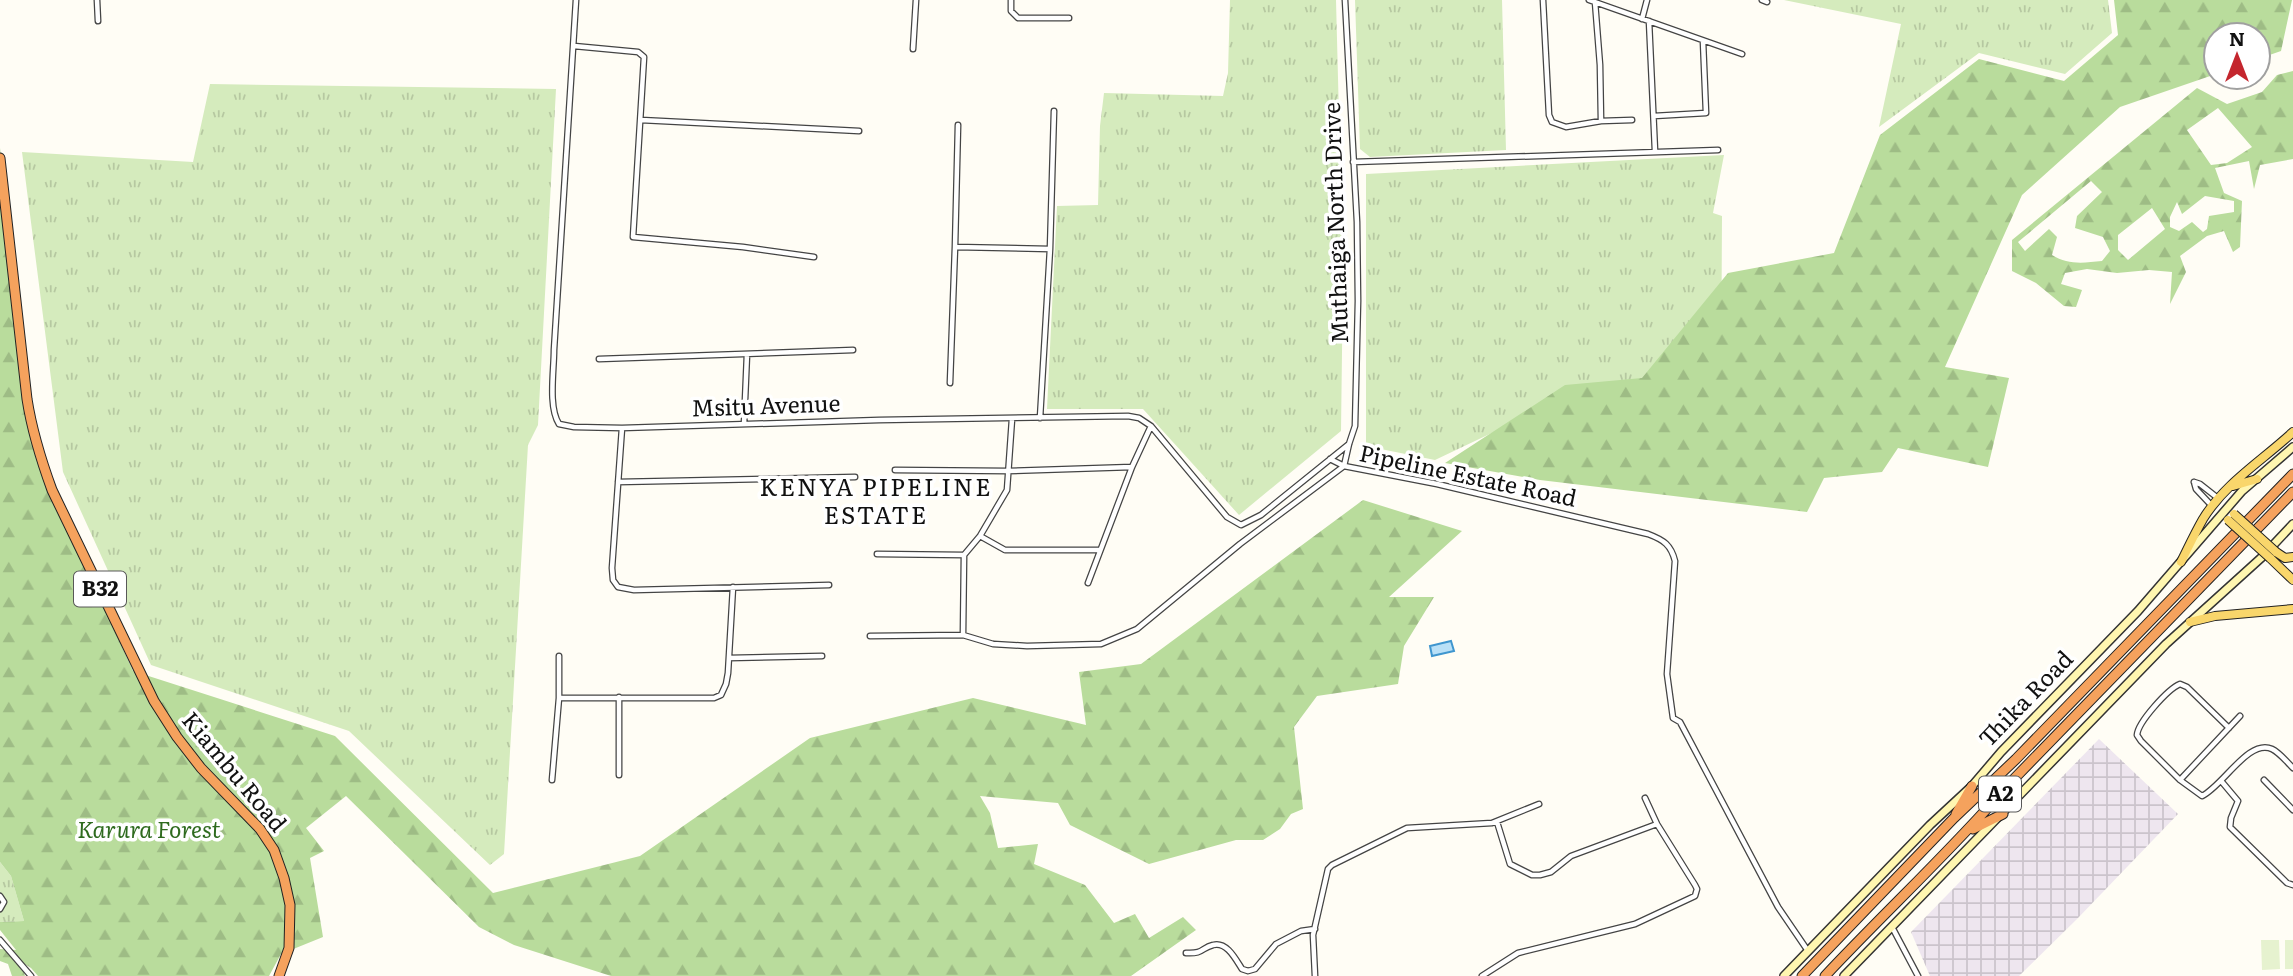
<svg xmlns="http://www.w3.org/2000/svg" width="2293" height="976" viewBox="0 0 2293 976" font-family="Literata,serif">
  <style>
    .industrial { fill: url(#industrial-grid) }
    .grass { fill: url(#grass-tufts) }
    .forest { fill: url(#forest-firs); fill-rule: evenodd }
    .pitch { fill: #e6f2cf }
    .water { fill: url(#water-ripples); stroke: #3f96cf; stroke-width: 2 }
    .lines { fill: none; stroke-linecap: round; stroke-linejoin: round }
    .street-casing { stroke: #444; stroke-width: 7 }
    .secondary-casing { stroke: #333; stroke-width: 10 }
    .primary-casing { stroke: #222; stroke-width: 10 }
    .highway-casing { stroke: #222; stroke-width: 11 }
    .street { stroke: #fff; stroke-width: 4.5 }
    .secondary { stroke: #fff6b0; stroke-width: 7 }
    .primary { stroke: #f9d66b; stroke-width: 8 }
    .highway { stroke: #f5a25d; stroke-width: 9 }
    .primary-bridge-casing { stroke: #222; stroke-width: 10; stroke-linecap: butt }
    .primary-bridge { stroke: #f9d66b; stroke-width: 8 }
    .labels { text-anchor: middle; stroke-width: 7; stroke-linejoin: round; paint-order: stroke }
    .shield { fill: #fff; stroke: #585858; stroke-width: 2 }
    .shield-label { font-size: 21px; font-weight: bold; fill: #111 }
    .street-label { font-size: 23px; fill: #111; stroke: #fff }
    .park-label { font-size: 23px; font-style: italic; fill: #2f6b1f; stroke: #fff }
    .neighbourhood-label { font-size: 24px; letter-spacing: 2px; fill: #111; stroke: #fff }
  </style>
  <defs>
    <pattern id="industrial-grid" width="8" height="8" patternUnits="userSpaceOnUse" patternTransform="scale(1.75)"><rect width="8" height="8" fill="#eee6ef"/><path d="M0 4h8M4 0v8" fill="none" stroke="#cbc4cc"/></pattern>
    <pattern id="grass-tufts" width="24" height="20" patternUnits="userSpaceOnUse" patternTransform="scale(1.75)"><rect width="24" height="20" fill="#d5ebbd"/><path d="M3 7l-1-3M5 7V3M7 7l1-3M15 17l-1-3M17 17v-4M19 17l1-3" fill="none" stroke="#b6c8a1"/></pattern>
    <pattern id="forest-firs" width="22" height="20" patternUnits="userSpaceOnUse" patternTransform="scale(1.75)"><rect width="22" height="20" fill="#b9dc9c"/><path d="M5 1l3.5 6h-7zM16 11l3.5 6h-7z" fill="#9ebc85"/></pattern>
    <pattern id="water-ripples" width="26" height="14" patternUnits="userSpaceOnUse" patternTransform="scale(1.75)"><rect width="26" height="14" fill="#b9e0f7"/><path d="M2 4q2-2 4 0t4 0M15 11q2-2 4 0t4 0" fill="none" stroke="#9ebfd3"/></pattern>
  </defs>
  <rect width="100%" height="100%" fill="#fffdf5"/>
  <path class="industrial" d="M 2099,739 L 2178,814 L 2077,919 L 2019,976 L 1930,976 L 1911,932 Z"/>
  <path class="grass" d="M 1230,0 L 1336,0 L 1343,273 L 1341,431 L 1239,515 L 1143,409 L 1047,409 L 1057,206 L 1098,205 L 1100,126 L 1104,93 L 1223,96 L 1228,73 Z
    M 1355,0 L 1502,0 L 1506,150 L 1370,157 L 1360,149 Z
    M 1784,0 L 2108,0 L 2112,33 L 2065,74 L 1979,53 L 1879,127 L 1901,24 Z
    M 210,84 L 556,89 L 538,425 L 528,445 L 504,854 L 490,865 L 349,731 L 151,665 L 63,472 L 22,152 L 193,162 Z
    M 1724,155 L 1713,213 L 1722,216 L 1721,398 L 1536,412 L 1435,460 L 1366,446 L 1366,174 Z
    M 0,862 L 11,876 L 24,921 L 0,922 Z"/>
  <path class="forest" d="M 2114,0 L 2292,0 L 2281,51 L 2258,59 L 2258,35 L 2216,35 L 2216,74 L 2120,107 L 2022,195 L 1945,367 L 2009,378 L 1988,467 L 1898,448 L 1882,472 L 1824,478 L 1807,512 L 1540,480 L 1445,463 L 1565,385 L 1642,378 L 1728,273 L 1834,253 L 1880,135 L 1979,59 L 2064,81 L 2118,35 Z
    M 2293,71 L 2293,159 L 2260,165 L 2254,189 L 2249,161 L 2215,168 L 2224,193 L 2242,201 L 2240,247 L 2233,252 L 2224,231 L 2207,236 L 2180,256 L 2186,272 L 2170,304 L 2172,272 L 2149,270 L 2117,273 L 2087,269 L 2065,273 L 2061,284 L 2082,290 L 2076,307 L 2064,306 L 2036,283 L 2012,271 L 2012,240 L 2197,88 L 2227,104 L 2262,92 L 2277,75 ZM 2218,108 L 2252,147 L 2227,163 L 2211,165 L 2187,130 ZM 2091,181 L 2102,192 L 2077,216 L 2075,228 L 2103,237 L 2110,251 L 2102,261 C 2083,263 2068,265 2052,255 L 2057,237 L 2049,229 L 2025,251 L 2018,242 ZM 2205,196 L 2234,201 L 2234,212 L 2209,216 L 2207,229 L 2203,232 L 2192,222 L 2179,231 L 2170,227 L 2170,217 L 2177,202 L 2182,214 ZM 2152,208 L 2165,229 L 2128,260 L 2118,250 L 2118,235 Z
    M 0,148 L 31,412 L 44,477 L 133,671 L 335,736 L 493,893 L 640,856 L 810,738 L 973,698 L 1086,725 L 1079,672 L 1141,664 L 1363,500 L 1462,531 L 1389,597 L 1434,597 L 1404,646 L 1398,684 L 1317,696 L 1294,727 L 1303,809 L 1291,814 L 1280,829 L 1263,840 L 1236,840 L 1149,864 L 1070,825 L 1058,803 L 980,796 L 990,813 L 998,848 L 1038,844 L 1034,864 L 1085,885 L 1114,923 L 1135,914 L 1149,938 L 1183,917 L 1196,930 L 1131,976 L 611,976 L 514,945 L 479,927 L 346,796 L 306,828 L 324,851 L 310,858 L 323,937 L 281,954 L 269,976 L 38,976 L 31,968 L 20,961 L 25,976 L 12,976 L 8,964 L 0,961 L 0,949 L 16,950 L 0,930 L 0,922 L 24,921 L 11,876 L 0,862 Z"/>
  <path class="pitch" d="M 2261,940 L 2279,940 L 2280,969 L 2262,970 Z
    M 2285,940 L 2293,940 L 2293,969 L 2285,969 Z"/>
  <path class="water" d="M 1451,641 L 1454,651 L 1432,656 L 1430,646 Z"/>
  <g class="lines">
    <g class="street-casing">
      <path id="street" d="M 97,0 L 98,21
        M 576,0 L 554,350 C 554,371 548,407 559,424 L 574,427 L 622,428 L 879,420 L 1128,416 L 1139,418 L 1151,426 L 1227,517 L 1241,525 L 1261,515 L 1349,444
        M 1011,0 L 1011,11 L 1018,18 L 1069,18
        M 1543,0 L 1549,115 L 1552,122 L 1566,127 L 1601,121 L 1632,120
        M 1589,0 L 1742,54
        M 1762,0 L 1767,2
        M 1595,2 L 1600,65 L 1601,121
        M 1642,19 L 1647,0
        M 1649,21 L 1655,151
        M 574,46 L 638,52 L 644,57 L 633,237 L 743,247 L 814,257
        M 913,49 L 916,0
        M 1654,116 L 1706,113 L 1703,41
        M 641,120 L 859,131
        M 958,125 L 955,247 L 1050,249
        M 1353,162 L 1718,150
        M 599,359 L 853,350
        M 950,383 L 955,247
        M 1040,418 L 1050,249 L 1054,111
        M 744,424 L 747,354
        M 622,428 L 612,568 L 613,580 L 618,587 L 634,590 L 829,585
        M 1330,459 L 1344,466 L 1437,484 L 1648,534 C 1664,540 1671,545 1675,561 L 1667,674 L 1673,718 L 1680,722 L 1778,907 L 1808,951
        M 1344,466 L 1349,444 L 1355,426 L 1358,301 L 1357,222 L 1345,0
        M 895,470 L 1008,471 L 1132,467
        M 618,482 L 855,477
        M 2194,482 L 2196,489 L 2212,506
        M 2194,482 L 2200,484 L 2219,499
        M 980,536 L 1005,550 L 1100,550
        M 877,554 L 964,555
        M 1088,583 L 1132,467 L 1151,426
        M 963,635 L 964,555 L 980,536 L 1007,490 L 1012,419
        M 870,636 L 963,635 L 993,644 L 1027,646 L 1101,644 L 1137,629 L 1240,544 L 1344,466
        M 729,658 L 822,656
        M 559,698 L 714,698 L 721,695 L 726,684 L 728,673 L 733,587
        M 2229,728 L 2187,687 L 2180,684 C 2168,689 2138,722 2137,735 L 2141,741 L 2180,780 L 2202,796 C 2223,786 2249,738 2272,749 C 2280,753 2287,762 2293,768
        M 619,775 L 619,697
        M 552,780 L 559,698 L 559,656
        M 2180,780 L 2240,716
        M 2264,780 L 2293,810
        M 2222,782 L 2238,801 L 2231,818 L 2230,827 L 2287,883 L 2293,885
        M 1497,822 L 1510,864 L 1532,875 L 1540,875 L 1551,872 L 1571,856 L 1657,824
        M 0,896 L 4,902 L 0,909
        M 1892,927 L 1918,976
        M 0,940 L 31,976
        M 1186,953 C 1204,954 1201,948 1213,945 C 1227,941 1236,960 1242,969 L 1248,971 L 1255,969 L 1276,944 L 1301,931 L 1315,929
        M 1315,976 L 1313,935 L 1328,869 L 1332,865 L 1407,828 L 1492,823 L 1539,804
        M 1482,976 L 1518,953 L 1635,924 L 1695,896 L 1697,889 L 1695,885 L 1657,824 L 1645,798"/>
    </g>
    <g class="secondary-casing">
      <path id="secondary" d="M 1784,976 L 1930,825 L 1972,786 L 2001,752 L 2138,611 L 2242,491 L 2293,447
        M 1844,976 L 2166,644 L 2261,558 L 2293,524"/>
    </g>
    <g class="primary-casing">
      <path id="primary" d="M 2233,486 L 2257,479
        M 2276,552 L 2285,558 L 2293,557
        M 2270,558 L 2293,580
        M 2181,562 C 2188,548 2195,533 2203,519 C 2225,483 2263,460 2293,432
        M 2190,622 L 2215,616 L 2293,609"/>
    </g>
    <g class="highway-casing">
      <path id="highway" d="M 0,158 L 27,399 C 32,431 41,460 52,490 L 154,701 L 177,737 L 201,768 L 260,829 L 274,850 L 284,878 L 290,905 L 289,948 L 279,976
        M 1956,814 L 1972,786
        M 1973,829 L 2003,814
        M 1802,976 L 1954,818 L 2016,759 L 2293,474
        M 1825,976 C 1886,911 1952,850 2010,783 L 2293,492"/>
    </g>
    <use href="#street" class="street"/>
    <use href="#secondary" class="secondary"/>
    <use href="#primary" class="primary"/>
    <use href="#highway" class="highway"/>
    <g class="primary-bridge-casing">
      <path id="primary-bridge" d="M 2234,514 L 2276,552
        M 2228,520 L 2270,558"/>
    </g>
    <use href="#primary-bridge" class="primary-bridge"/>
  </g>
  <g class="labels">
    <g class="shield">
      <rect x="74" y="571.5" width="52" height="35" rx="5"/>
      <rect x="1979" y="776.5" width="42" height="35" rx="5"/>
    </g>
    <g class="shield-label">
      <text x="100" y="596">B32</text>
      <text x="2000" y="801">A2</text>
    </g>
    <g class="street-label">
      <text transform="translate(1336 223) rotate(-92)" y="8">Muthaiga North Drive</text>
      <text transform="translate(766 406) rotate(-2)" y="8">Msitu Avenue</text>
      <text transform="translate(1468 476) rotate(12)" y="8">Pipeline Estate Road</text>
      <text transform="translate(2026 699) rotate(-46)" y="8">Thika Road</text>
      <text transform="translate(234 772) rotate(50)" y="8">Kiambu Road</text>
    </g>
    <g class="park-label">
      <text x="149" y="838">Karura Forest</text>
    </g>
    <g class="neighbourhood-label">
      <text x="876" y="496">KENYA PIPELINE<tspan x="876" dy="28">ESTATE</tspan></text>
    </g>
  </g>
  <g transform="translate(2237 56)"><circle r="33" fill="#ffffff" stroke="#a0a0a0" stroke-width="2"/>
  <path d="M0-5L12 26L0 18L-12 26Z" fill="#c4262e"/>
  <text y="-10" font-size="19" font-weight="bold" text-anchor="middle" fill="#111111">N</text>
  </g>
</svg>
